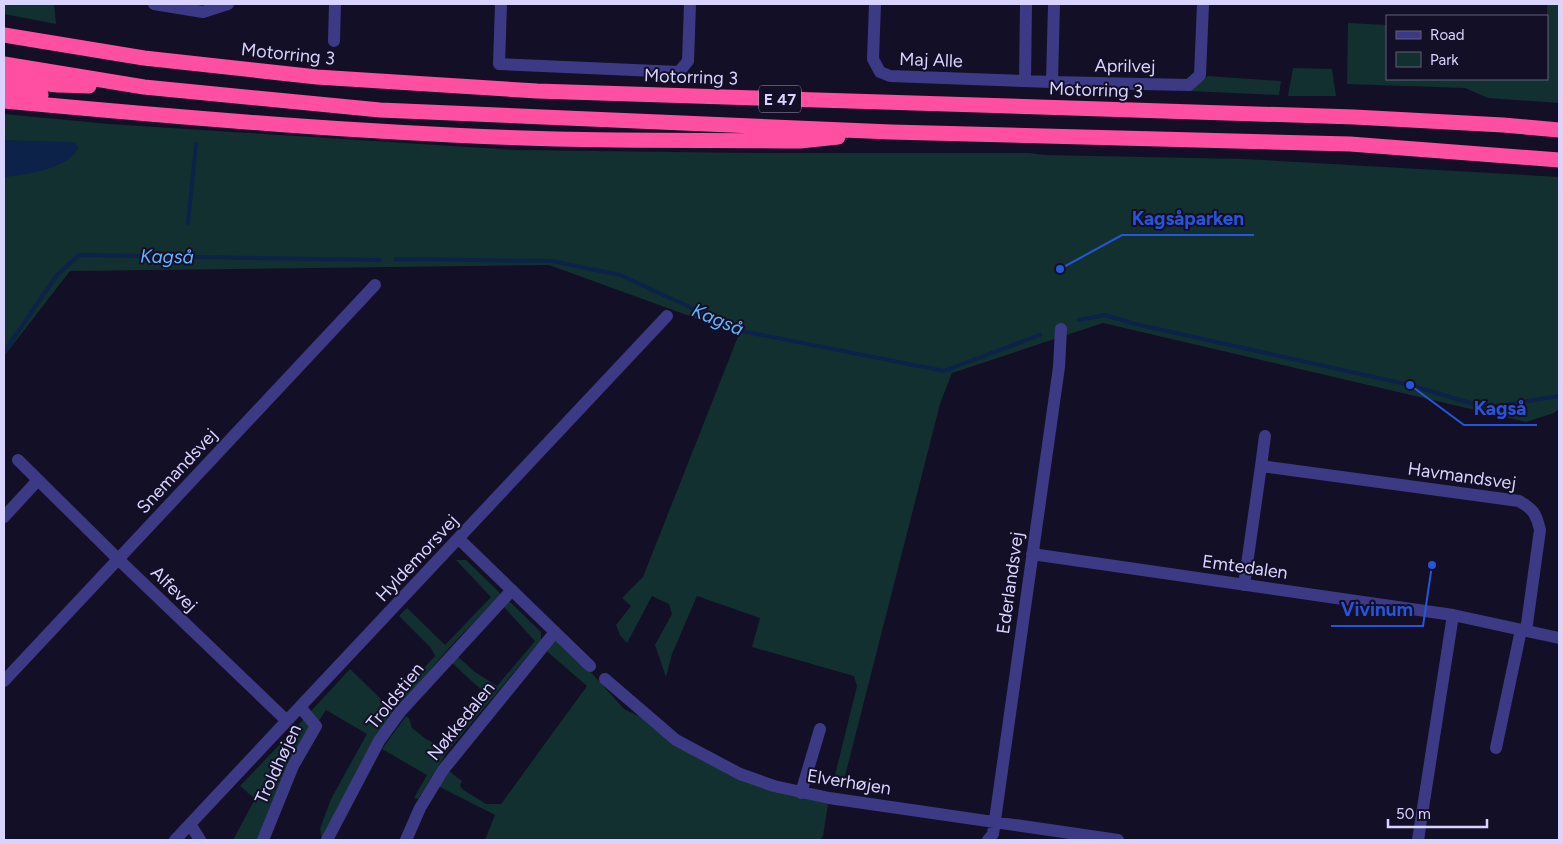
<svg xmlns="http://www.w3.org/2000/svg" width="1563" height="844" viewBox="0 0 1563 844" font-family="Figtree,sans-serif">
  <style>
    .green { fill: #12302f }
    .water { fill: #0c2248 }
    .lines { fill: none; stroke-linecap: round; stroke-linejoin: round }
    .stream { stroke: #0c2248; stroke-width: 4 }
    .minor { stroke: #3d3a85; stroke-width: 12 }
    .highway { stroke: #ff4fa3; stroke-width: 15 }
    .labels { text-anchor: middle; stroke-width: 4; stroke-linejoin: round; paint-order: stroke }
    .shield { fill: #130f26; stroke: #9e99be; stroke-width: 1 }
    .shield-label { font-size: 16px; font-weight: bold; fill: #d9d4ff }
    .street-label { font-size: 18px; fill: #d9d4ff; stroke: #130f26 }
    .water-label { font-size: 19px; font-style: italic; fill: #62b6ff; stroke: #130f26 }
    .leader { fill: none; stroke: #2655da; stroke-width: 2 }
    .callout-dot { fill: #2655da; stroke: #130f26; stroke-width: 2 }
    .callout-label { font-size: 19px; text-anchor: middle; font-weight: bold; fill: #2655da; stroke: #130f26; stroke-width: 4; stroke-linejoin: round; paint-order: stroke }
  </style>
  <rect width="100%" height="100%" fill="#130f26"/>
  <path class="green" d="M 4,4 L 54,4 L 56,24 L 4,14 Z
    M 1547,4 L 1559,4 L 1559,103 L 1488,98 L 1465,88 L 1347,84 L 1348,23 L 1387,25 L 1387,79 L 1547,79 Z
    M 1293,68 L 1332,69 L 1336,96 L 1288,96 Z
    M 1208,76 L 1281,81 L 1279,95 L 1188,91 Z
    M 4,114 L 109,124 L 512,150 L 753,153 L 1029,153 L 1044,155 L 1244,159 L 1559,177 L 1559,409 L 1554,413 L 1526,422 L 1103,323 L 952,373 L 940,404 L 843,784 L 833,783 L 857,686 L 854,676 L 752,647 L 760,618 L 697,596 L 672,654 L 666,677 L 655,645 L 672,614 L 669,604 L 652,596 L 627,643 L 620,635 L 616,625 L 631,606 L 622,598 L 643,577 L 739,334 L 549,265 L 70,271 L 4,356 Z
    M 456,560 L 466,560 L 501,594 L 449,648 L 388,719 L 322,840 L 320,829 L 331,799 L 367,734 L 326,710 L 318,722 L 311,711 L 350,669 L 389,707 L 435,656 L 431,648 L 399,616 L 407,608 L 445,645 L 491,597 Z
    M 509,601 L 541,632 L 541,640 L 447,752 L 418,799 L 414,798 L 427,775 L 382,749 L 406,716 L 409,718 L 412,728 L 426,739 L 436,744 L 447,742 L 475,716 L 489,697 L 451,662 L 457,656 L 475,672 L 497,686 L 535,641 L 504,607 Z
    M 555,632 L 624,709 L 659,726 L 723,766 L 829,798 L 823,836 L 820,840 L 485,840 L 495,815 L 434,784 L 445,768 L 462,781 L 460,785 L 462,789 L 486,804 L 501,804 L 587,686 L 543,648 Z
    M 306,717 L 312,727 L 259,840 L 233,840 L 255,799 L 240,786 Z"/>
  <path class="water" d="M 4,140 L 69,142 L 76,143 L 78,148 C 69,169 24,175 4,177 Z"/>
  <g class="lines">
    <path class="stream" d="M 188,223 L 196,144
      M 395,259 L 552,261 L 620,275 L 742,331 L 944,371 L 1040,335
      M 1079,320 L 1105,315 L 1135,324 L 1410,385 L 1487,408 L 1559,396
      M 4,352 L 57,275 L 79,255 L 380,260"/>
    <path class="minor" d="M 154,4 L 203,12 L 228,4
      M 501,4 L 499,64 L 679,72 L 688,61 L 690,4
      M 875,4 L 873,59 L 880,72 L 890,76 L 1052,82
      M 1054,4 L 1052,82 L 1189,85 L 1200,75 L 1203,4
      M 334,41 L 335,4
      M 1025,81 L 1026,4
      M 18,460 L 118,559 L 287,721
      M 1261,466 L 1265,436
      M 4,517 L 38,480
      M 459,539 L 590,666
      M 1032,554 L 1453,615 L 1559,638
      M 1244,585 L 1261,466 L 1519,501 C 1533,509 1536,513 1540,530 L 1526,631
      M 605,679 L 676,740 L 740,774 L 774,786 L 829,798 L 1118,840
      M 4,681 L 375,285
      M 1496,748 L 1521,630
      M 801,793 L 820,729
      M 190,824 L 200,840
      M 175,840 L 667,316
      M 263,840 L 293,766 L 316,726 L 300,707
      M 327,840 L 379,741 L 400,712 L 512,590
      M 406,840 L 420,808 L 443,770 L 555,632
      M 988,840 L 993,834 L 1059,367 L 1061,329
      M 1418,840 L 1453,615"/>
    <path class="highway" d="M 4,35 L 144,58 L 317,77 L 537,91 L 1354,117 L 1503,125 L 1559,130
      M 4,64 L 144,87 L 380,110 L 891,132 L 1350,144 L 1559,160
      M 4,79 L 58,85 L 89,86
      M 4,89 L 41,95
      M 4,101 C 187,118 372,134 556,139 C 637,141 719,140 800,141 L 838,137"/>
  </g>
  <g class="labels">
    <rect class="shield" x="759" y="85.5" width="42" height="27" rx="4"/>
    <g class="shield-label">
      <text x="780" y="105">E 47</text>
    </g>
    <g class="street-label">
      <text transform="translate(288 54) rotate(6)" y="6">Motorring 3</text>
      <text transform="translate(931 60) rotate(2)" y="6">Maj Alle</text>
      <text transform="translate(1125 66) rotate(1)" y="6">Aprilvej</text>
      <text transform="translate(691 77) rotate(2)" y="6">Motorring 3</text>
      <text transform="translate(1096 90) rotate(2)" y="6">Motorring 3</text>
      <text transform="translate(177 471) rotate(-47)" y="6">Snemandsvej</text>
      <text transform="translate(1462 476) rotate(8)" y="6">Havmandsvej</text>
      <text transform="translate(417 558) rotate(-47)" y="6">Hyldemorsvej</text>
      <text transform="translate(1245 567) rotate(8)" y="6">Emtedalen</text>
      <text transform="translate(1010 583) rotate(-82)" y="6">Ederlandsvej</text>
      <text transform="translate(174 589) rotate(44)" y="6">Alfevej</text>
      <text transform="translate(395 696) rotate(-51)" y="6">Troldstien</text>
      <text transform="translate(461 721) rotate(-51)" y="6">Nøkkedalen</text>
      <text transform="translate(278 764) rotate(-65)" y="6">Troldhøjen</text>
      <text transform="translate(849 782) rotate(9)" y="6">Elverhøjen</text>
    </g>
    <g class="water-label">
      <text transform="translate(167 256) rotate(1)" y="7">Kagså</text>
      <text transform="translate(718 319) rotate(23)" y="7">Kagså</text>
    </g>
  </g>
  <path class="leader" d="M1060 269L1122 235H1254M1410 385L1464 425H1537M1432 565L1423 626H1331"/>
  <g class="callout-dot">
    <circle cx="1060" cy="269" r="5"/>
    <circle cx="1410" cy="385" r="5"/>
    <circle cx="1432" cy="565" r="5"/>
  </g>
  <g class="callout-label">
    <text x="1188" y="225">Kagsåparken</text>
    <text x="1500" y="415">Kagså</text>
    <text x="1377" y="616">Vivinum</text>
  </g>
  <rect width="1563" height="844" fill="none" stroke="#d9d4ff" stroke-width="10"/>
  <rect x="1386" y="15" width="162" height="65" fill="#130f26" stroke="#625e7d"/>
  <rect x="1396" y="31" width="25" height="8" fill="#3d3a85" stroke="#625e7d"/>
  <text x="1430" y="40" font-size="15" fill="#d9d4ff">Road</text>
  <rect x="1396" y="52" width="25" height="15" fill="#12302f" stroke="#625e7d"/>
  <text x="1430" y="65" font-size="15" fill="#d9d4ff">Park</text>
  <path d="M1388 819v8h99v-8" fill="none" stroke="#d9d4ff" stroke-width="2.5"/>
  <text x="1396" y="819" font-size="15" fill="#d9d4ff" stroke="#130f26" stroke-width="4" paint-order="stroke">50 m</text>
</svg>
